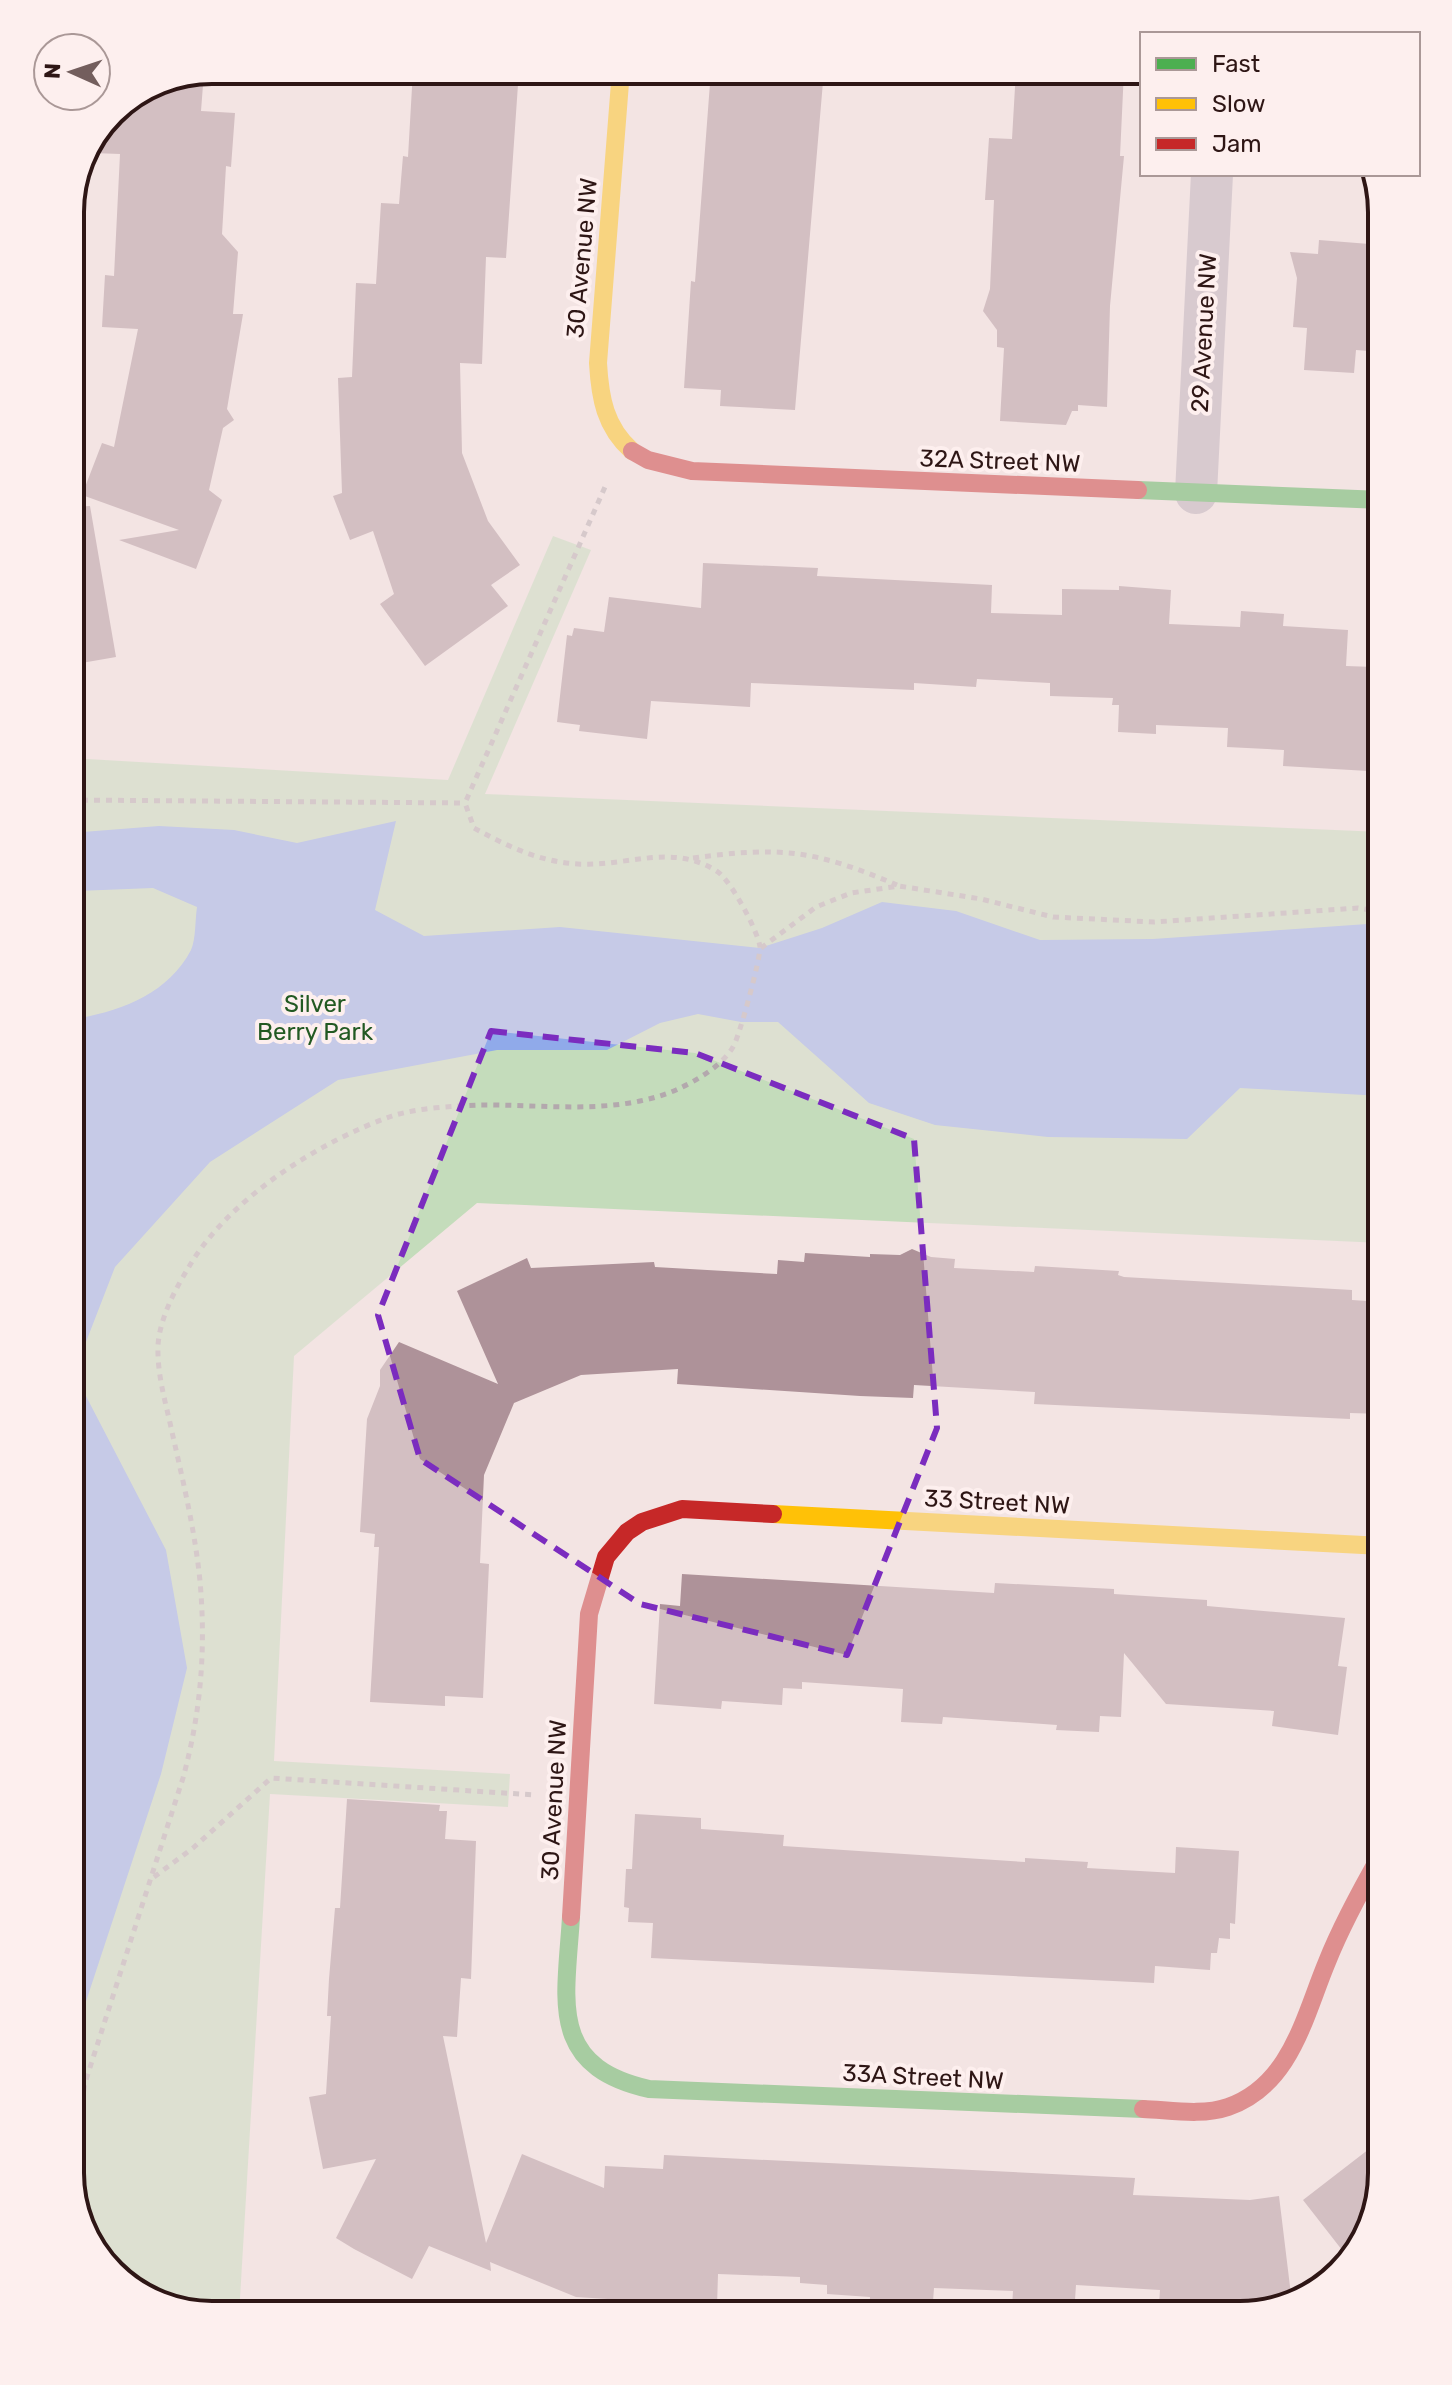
<svg xmlns="http://www.w3.org/2000/svg" width="1452" height="2385" viewBox="0 0 1452 2385" font-family="Rubik,sans-serif">
  <style>
    .green { fill: #c4dcbb }
    .water { fill: #90aaea }
    .building { fill: #ae9299 }
    .lines { fill: none; stroke-linecap: round; stroke-linejoin: round }
    .path { stroke: #b3a8ad; stroke-width: 5; stroke-dasharray: 6 6; stroke-linecap: butt }
    .street { stroke: #b8abb6; stroke-width: 42 }
    .fast { stroke: #4caf50; stroke-width: 18 }
    .slow { stroke: #ffc107; stroke-width: 18 }
    .jam { stroke: #c62828; stroke-width: 18 }
    .marked { fill: none; stroke: #7b2cbf; stroke-width: 6; stroke-dasharray: 16 10; stroke-linejoin: round }
    .labels { text-anchor: middle; stroke-width: 8; stroke-linejoin: round; paint-order: stroke }
    .street-label { font-size: 24px; fill: #2e1615; stroke: #fdefee }
    .park-label { font-size: 24px; fill: #225922; stroke: #fdefee }
    .rim { fill: none; stroke: #2e1615; stroke-width: 4 }
  </style>
  <rect width="100%" height="100%" fill="#f3e4e3"/>
  <path class="green" d="M 553,536 L 591,550 L 485,794 L 1382,832 L 1382,1243 L 477,1203 L 294,1356 L 274,1761 L 510,1774 L 508,1807 L 270,1794 L 239,2315 L 204,2315 L 134,2291 L 84,2235 L 70,2173 L 70,758 L 448,780 Z"/>
  <path class="water" d="M 396,821 L 375,910 L 424,936 L 560,927 L 760,948 L 822,928 L 882,902 L 956,911 L 1040,940 L 1153,939 L 1382,923 L 1382,1096 L 1240,1088 L 1187,1139 L 1048,1137 L 935,1125 L 869,1103 L 778,1022 L 741,1022 L 698,1014 L 660,1023 L 607,1050 L 497,1050 L 338,1080 L 210,1162 L 115,1267 L 74,1373 L 166,1550 L 187,1668 L 161,1774 L 70,2050 L 70,1020 C 117,1012 167,996 191,950 C 196,939 195,920 197,907 L 153,888 L 77,891 L 70,896 L 70,833 L 159,826 L 234,830 L 297,843 Z"/>
  <path class="building" d="M 413,70 L 519,70 L 506,258 L 486,257 L 482,364 L 460,363 L 462,453 L 488,521 L 520,565 L 491,585 L 508,606 L 425,666 L 380,604 L 394,594 L 373,531 L 350,540 L 333,496 L 342,493 L 338,378 L 352,377 L 356,283 L 376,284 L 381,203 L 399,204 L 403,156 L 408,157 Z
    M 711,70 L 824,70 L 795,410 L 720,406 L 721,390 L 684,388 L 691,281 L 695,282 Z
    M 1016,70 L 1124,70 L 1120,156 L 1124,156 L 1110,306 L 1107,407 L 1078,405 L 1078,411 L 1072,411 L 1066,425 L 1000,421 L 1004,348 L 997,347 L 997,330 L 983,311 L 990,289 L 994,200 L 985,200 L 989,138 L 1012,139 Z
    M 204,72 L 201,111 L 235,113 L 231,167 L 226,166 L 222,234 L 238,252 L 233,314 L 243,314 L 227,409 L 234,420 L 223,428 L 209,490 L 222,500 L 196,569 L 119,540 L 179,530 L 82,495 L 102,443 L 114,447 L 138,329 L 102,327 L 105,275 L 114,276 L 120,154 L 93,153 L 112,111 L 158,81 Z
    M 1319,240 L 1382,245 L 1382,352 L 1356,350 L 1354,373 L 1304,370 L 1307,328 L 1293,327 L 1297,278 L 1290,252 L 1318,254 Z
    M 90,506 L 116,657 L 70,665 L 70,507 Z
    M 703,563 L 818,568 L 817,576 L 992,585 L 991,613 L 1062,615 L 1062,589 L 1119,590 L 1119,586 L 1171,590 L 1169,624 L 1240,627 L 1241,611 L 1284,614 L 1283,626 L 1348,630 L 1346,666 L 1374,667 L 1368,771 L 1283,766 L 1284,750 L 1227,747 L 1228,728 L 1156,725 L 1156,734 L 1118,732 L 1119,705 L 1112,705 L 1113,698 L 1050,696 L 1050,683 L 977,679 L 976,687 L 914,683 L 914,690 L 751,683 L 750,707 L 651,701 L 647,739 L 579,731 L 580,725 L 557,722 L 567,635 L 572,636 L 574,628 L 604,632 L 609,597 L 701,608 Z
    M 912,1249 L 931,1257 L 955,1259 L 954,1268 L 1034,1272 L 1035,1266 L 1119,1271 L 1118,1275 L 1124,1277 L 1352,1290 L 1352,1300 L 1382,1302 L 1382,1414 L 1350,1413 L 1350,1419 L 1034,1404 L 1035,1392 L 914,1385 L 913,1398 L 860,1396 L 677,1384 L 678,1369 L 581,1375 L 514,1403 L 484,1475 L 480,1563 L 489,1564 L 483,1698 L 445,1696 L 445,1706 L 370,1702 L 379,1547 L 374,1547 L 375,1534 L 360,1532 L 367,1419 L 380,1386 L 380,1370 L 399,1342 L 498,1384 L 457,1291 L 527,1258 L 531,1268 L 654,1262 L 655,1267 L 777,1274 L 778,1260 L 804,1262 L 805,1253 L 870,1257 L 870,1254 L 900,1255 Z
    M 682,1574 L 994,1593 L 995,1583 L 1114,1589 L 1114,1594 L 1207,1600 L 1207,1606 L 1345,1618 L 1338,1666 L 1347,1667 L 1338,1735 L 1272,1726 L 1274,1711 L 1166,1704 L 1124,1653 L 1121,1717 L 1100,1716 L 1099,1732 L 1056,1730 L 1057,1725 L 943,1717 L 942,1724 L 901,1722 L 903,1689 L 802,1682 L 802,1689 L 783,1688 L 782,1705 L 722,1701 L 721,1709 L 654,1704 L 660,1604 L 680,1606 Z
    M 347,1799 L 440,1805 L 439,1811 L 447,1811 L 445,1839 L 476,1841 L 471,1979 L 461,1978 L 457,2037 L 443,2036 L 486,2243 L 522,2154 L 604,2188 L 605,2166 L 663,2169 L 664,2155 L 1135,2178 L 1133,2195 L 1250,2200 L 1279,2196 L 1292,2303 L 1240,2315 L 1187,2315 L 1187,2306 L 1159,2305 L 1160,2290 L 1076,2285 L 1074,2315 L 1060,2315 L 1037,2314 L 1038,2309 L 1012,2307 L 1013,2291 L 934,2288 L 932,2315 L 869,2315 L 870,2297 L 827,2294 L 827,2285 L 800,2283 L 800,2277 L 718,2274 L 717,2306 L 655,2302 L 576,2297 L 490,2262 L 491,2271 L 429,2246 L 412,2279 L 354,2249 L 336,2238 L 376,2159 L 323,2169 L 309,2097 L 326,2094 L 331,2016 L 327,2016 L 329,1979 L 335,1908 L 340,1908 Z
    M 635,1814 L 701,1818 L 701,1829 L 784,1835 L 783,1846 L 1025,1862 L 1025,1858 L 1088,1862 L 1087,1868 L 1175,1873 L 1176,1847 L 1239,1851 L 1235,1924 L 1230,1923 L 1230,1939 L 1219,1938 L 1217,1953 L 1211,1953 L 1210,1970 L 1155,1966 L 1154,1983 L 651,1958 L 653,1923 L 628,1922 L 629,1908 L 624,1907 L 626,1869 L 632,1869 Z
    M 1382,2139 L 1382,2173 L 1358,2251 L 1349,2259 L 1303,2200 Z"/>
  <g class="lines">
    <path class="path" d="M 70,800 L 465,803
      M 693,858 C 782,846 814,850 897,885
      M 761,948 L 816,907 L 851,893 L 899,886 L 981,899 L 1053,917 L 1154,922 L 1358,908 L 1382,912
      M 154,1877 L 193,1848 L 271,1778 L 535,1795
      M 70,2174 L 85,2083 L 183,1778 C 201,1712 206,1649 200,1581 C 195,1531 183,1481 172,1432 C 166,1403 157,1376 158,1345 C 160,1317 176,1288 190,1265 C 230,1198 320,1141 392,1116 C 417,1108 453,1106 479,1105 C 544,1104 614,1116 676,1090 C 696,1081 722,1066 733,1047 C 739,1038 761,957 760,947 C 758,931 731,881 718,872 C 673,842 627,867 578,864 C 540,862 507,846 474,828 L 465,803 L 605,487"/>
    <path class="street" d="M 1196,493 L 1212,174"/>
    <path class="fast" d="M 1138,490 L 1382,500
      M 571,1917 C 566,2000 547,2066 649,2089 L 1143,2109"/>
    <path class="slow" d="M 621,70 L 598,363 C 600,398 605,427 632,451
      M 773,1514 L 1382,1546"/>
    <path class="jam" d="M 632,451 L 648,460 L 692,471 L 1138,490
      M 571,1917 L 589,1614 L 606,1557 L 627,1532 L 642,1522 L 682,1509 L 773,1514
      M 1143,2109 C 1170,2110 1202,2116 1228,2107 C 1291,2085 1304,2017 1327,1962 C 1342,1924 1362,1888 1382,1853"/>
  </g>
  <path d="M0 0H1452V2385H0ZM 491,1031 L 695,1053 L 914,1139 L 937,1428 L 847,1655 L 640,1604 L 420,1459 L 378,1315 Z" fill="#f3e4e3" fill-opacity=".55" fill-rule="evenodd"/>
  <path class="marked" d="M 491,1031 L 695,1053 L 914,1139 L 937,1428 L 847,1655 L 640,1604 L 420,1459 L 378,1315 Z"/>
  <g class="labels">
    <g class="street-label">
      <text transform="translate(582 258) rotate(-85)" y="8">30 Avenue NW</text>
      <text transform="translate(1204 333) rotate(-87)" y="8">29 Avenue NW</text>
      <text transform="translate(1000 461) rotate(2)" y="8">32A Street NW</text>
      <text transform="translate(997 1502) rotate(3)" y="8">33 Street NW</text>
      <text transform="translate(554 1800) rotate(-87)" y="8">30 Avenue NW</text>
      <text transform="translate(923 2077) rotate(3)" y="8">33A Street NW</text>
    </g>
    <g class="park-label">
      <text x="315" y="1012">Silver<tspan x="315" dy="28">Berry Park</tspan></text>
    </g>
  </g>
  <path d="M0 0H1452V2385H0ZM212 84H1240A128 128 0 0 1 1368 212V2173A128 128 0 0 1 1240 2301H212A128 128 0 0 1 84 2173V212A128 128 0 0 1 212 84Z" fill="#fdefee" fill-rule="evenodd"/>
  <path class="rim" d="M212 84H1240A128 128 0 0 1 1368 212V2173A128 128 0 0 1 1240 2301H212A128 128 0 0 1 84 2173V212A128 128 0 0 1 212 84Z"/>
  <rect x="1140" y="32" width="280" height="144" fill="#fdefee" stroke="#aa9897" stroke-width="2"/>
  <rect x="1156" y="58" width="40" height="12" fill="#4caf50" stroke="#aa9897" stroke-width="2"/>
  <text x="1212" y="72" font-size="24" fill="#2e1615">Fast</text>
  <rect x="1156" y="98" width="40" height="12" fill="#ffc107" stroke="#aa9897" stroke-width="2"/>
  <text x="1212" y="112" font-size="24" fill="#2e1615">Slow</text>
  <rect x="1156" y="138" width="40" height="12" fill="#c62828" stroke="#aa9897" stroke-width="2"/>
  <text x="1212" y="152" font-size="24" fill="#2e1615">Jam</text>
  <g transform="translate(72 72) rotate(273)"><circle r="38" fill="#fdefee" stroke="#aa9897" stroke-width="2"/>
  <path d="M0-6L14 30L0 20L-14 30Z" fill="#735e5d"/>
  <text y="-12" font-size="22" font-weight="bold" text-anchor="middle" fill="#2e1615">N</text>
  </g>
</svg>
